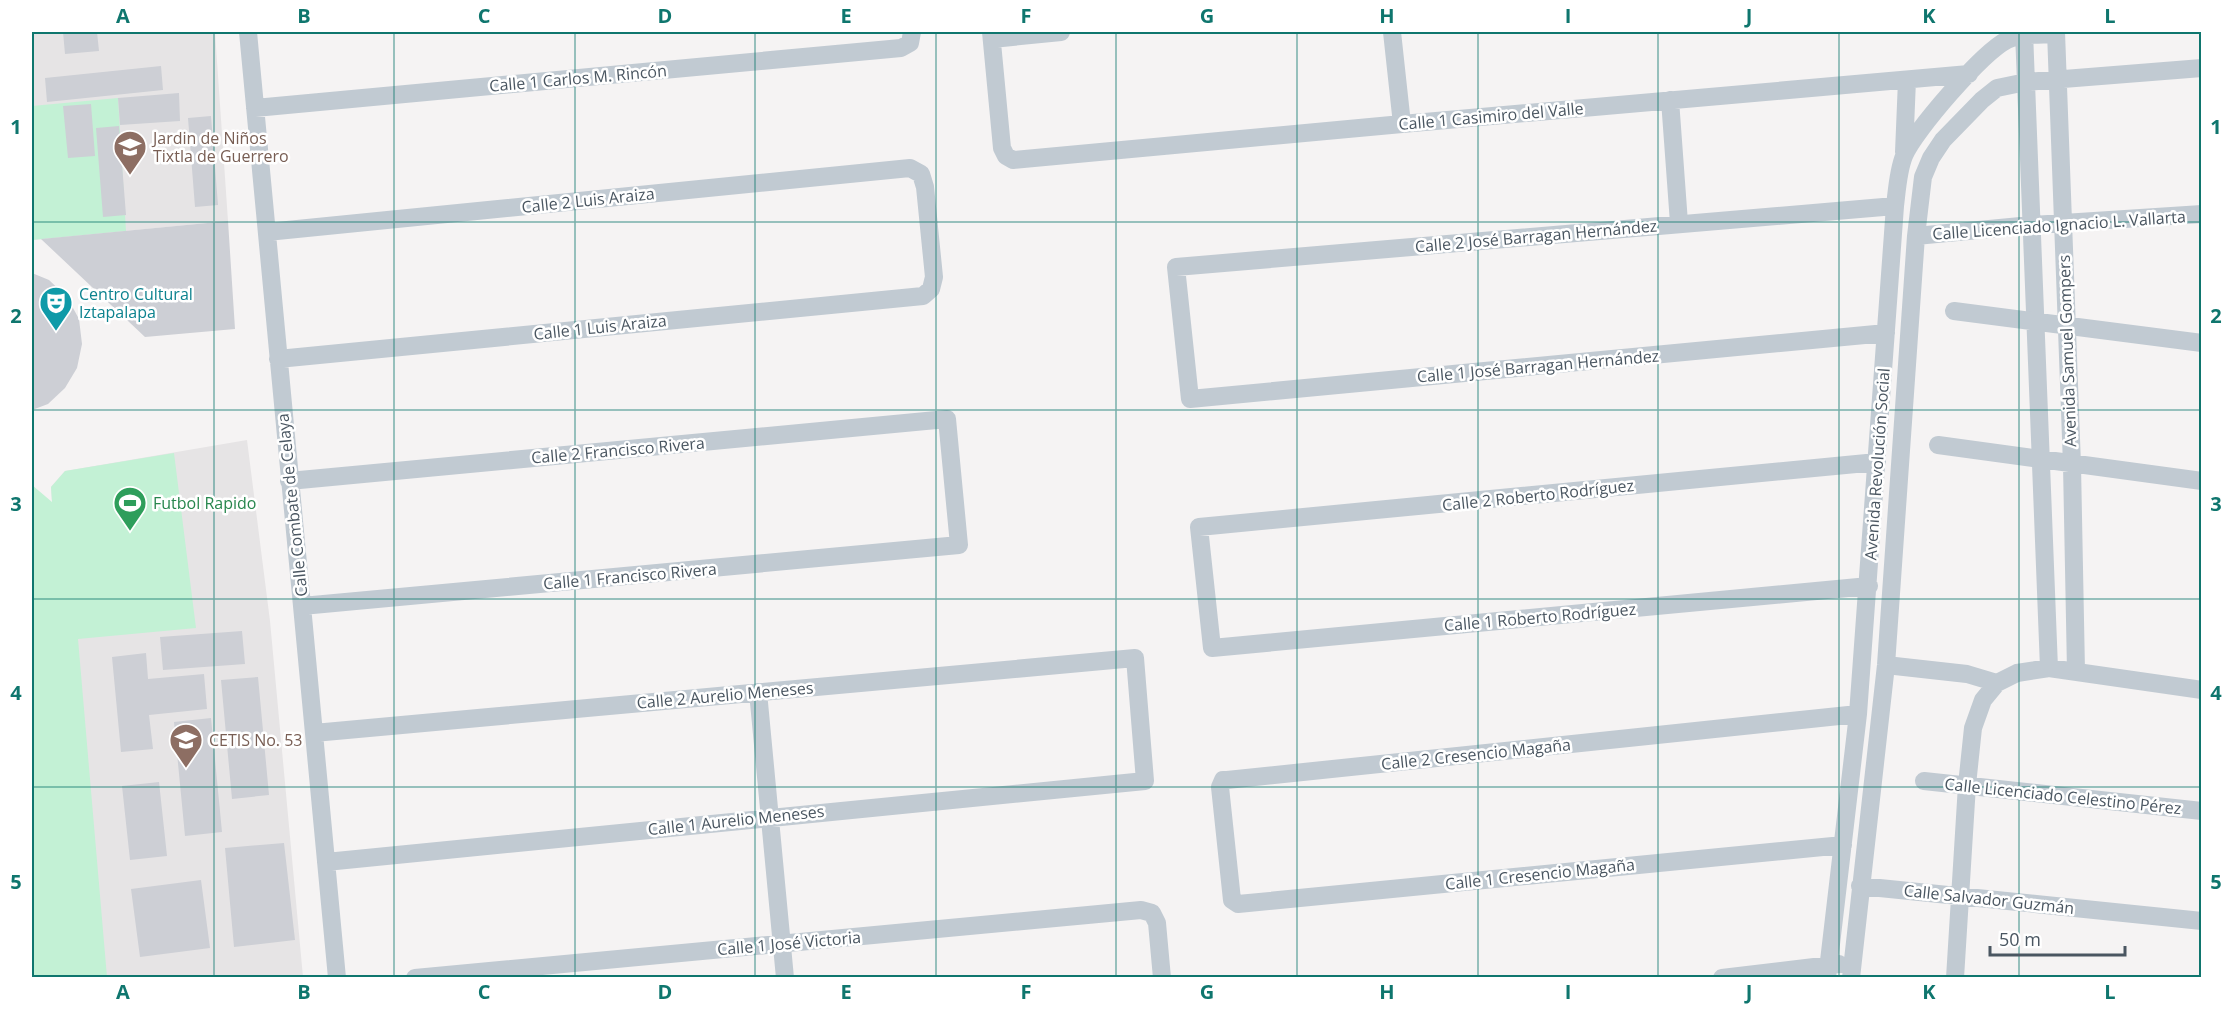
<svg xmlns="http://www.w3.org/2000/svg" width="2233" height="1009" viewBox="0 0 2233 1009" font-family="'Open Sans',sans-serif">
  <style>
    .education { fill: #e6e4e5 }
    .green { fill: #c3f1d5 }
    .building { fill: #cdcfd5 }
    .lines { fill: none; stroke-linecap: round; stroke-linejoin: round }
    .minor { stroke: #c1cad2; stroke-width: 18 }
    .grid { fill: none; stroke: #0f766e; stroke-width: 1.5; stroke-opacity: 0.55 }
    .labels { text-anchor: middle; stroke-width: 5; stroke-linejoin: round; paint-order: stroke }
    .street-label { font-size: 16px; fill: #4a5661; stroke: #fff }
    .education-label { font-size: 16px; fill: #785e54; stroke: #fff; text-anchor: start }
    .culture-label { font-size: 16px; fill: #0d838f; stroke: #fff; text-anchor: start }
    .leisure-label { font-size: 16px; fill: #27864d; stroke: #fff; text-anchor: start }
    .neatline { fill: none; stroke: #0f766e; stroke-width: 2 }
    .grid-label { font-size: 20px; text-anchor: middle; font-weight: bold; fill: #0f766e }
  </style>
  <rect width="100%" height="100%" fill="#f5f3f3"/>
  <path class="education" d="M 32,32 L 215,32 L 228,221 L 32,240 Z
    M 247,440 L 270,621 L 303,977 L 32,978 L 52,502 L 51,487 L 65,471 Z"/>
  <path class="green" d="M 118,98 L 126,231 L 32,240 L 32,106 Z
    M 174,453 L 196,628 L 78,639 L 107,977 L 32,977 L 32,485 L 52,502 L 51,487 L 65,471 Z"/>
  <path class="building" d="M 63,32 L 97,32 L 99,51 L 65,54 Z
    M 161,66 L 163,90 L 47,102 L 45,78 Z
    M 179,93 L 180,121 L 120,125 L 118,98 Z
    M 91,104 L 95,156 L 68,158 L 63,106 Z
    M 211,116 L 218,205 L 195,207 L 188,118 Z
    M 119,126 L 126,215 L 103,217 L 96,128 Z
    M 228,221 L 235,329 L 145,337 L 41,239 Z
    M 32,273 L 49,280 L 67,297 L 79,319 L 82,344 L 77,368 L 65,388 L 48,404 L 32,410 Z
    M 242,631 L 245,664 L 163,670 L 160,637 Z
    M 146,653 L 148,679 L 204,674 L 207,709 L 149,715 L 153,749 L 121,752 L 112,657 Z
    M 258,677 L 269,795 L 232,799 L 221,680 Z
    M 211,718 L 222,832 L 185,836 L 174,722 Z
    M 159,782 L 167,856 L 130,860 L 122,786 Z
    M 284,843 L 295,940 L 234,947 L 225,848 Z
    M 201,880 L 210,948 L 140,957 L 131,889 Z"/>
  <g class="lines">
    <path class="minor" d="M 248,32 L 337,978
      M 991,32 L 1002,148 L 1006,156 L 1013,160 L 1402,124 L 1969,74
      M 1392,32 L 1402,124
      M 2024,32 L 2049,668
      M 2056,32 L 2072,465 L 2076,671
      M 992,39 L 1061,32
      M 1670,100 L 1679,223
      M 255,108 L 901,48 L 910,43 L 912,32
      M 1904,152 L 1907,80
      M 267,232 L 910,168 L 921,174 L 925,187 L 934,277 L 931,289 L 923,296 L 278,359
      M 1916,236 L 2031,225 L 2202,214
      M 1954,311 L 2202,343
      M 1886,333 L 1190,399 L 1176,267 L 1895,206
      M 1938,445 L 2202,481
      M 289,481 L 947,419 L 959,545 L 302,606
      M 1869,586 L 1212,648 L 1199,527 L 1877,462
      M 1886,665 L 1967,674 L 1997,683 L 2017,673 L 2049,668 L 2202,690
      M 758,692 L 785,978
      M 314,733 L 1135,658 L 1145,781 L 326,862
      M 1924,781 L 2202,811
      M 1843,845 L 1238,904 L 1232,900 L 1220,787 L 1223,780 L 1227,780 L 1858,714
      M 1860,886 L 2202,921
      M 415,978 L 1141,910 L 1152,913 L 1157,923 L 1162,978
      M 1722,978 L 1839,964
      M 1827,978 L 1858,714 L 1895,206 C 1897,190 1898,171 1904,156 C 1915,130 1982,53 2007,40 C 2021,33 2041,35 2056,34
      M 1851,978 L 1886,665 L 1916,236 L 1923,177 L 1931,158 L 1943,140 L 1982,100 L 1997,88 L 2026,82 L 2202,68
      M 1955,978 L 1967,785 L 1973,728 L 1983,700 L 1997,683"/>
  </g>
  <path class="grid" d="M 214,32 L 214,978M 394,32 L 394,978M 575,32 L 575,978M 755,32 L 755,978M 936,32 L 936,978M 1116,32 L 1116,978M 1297,32 L 1297,978M 1478,32 L 1478,978M 1658,32 L 1658,978M 1839,32 L 1839,978M 2019,32 L 2019,978M 32,222 L 2202,222M 32,410 L 2202,410M 32,599 L 2202,599M 32,787 L 2202,787"/>
  <defs>
    <g id="school-pin" transform="scale(1.725)"><path d="M0 17L-7.5 6A9.5 9.5 0 1 1 7.5 6Z" fill="#8d6e63" stroke="#fff"/><path d="M0-5L7-2L0 1L-7-2ZM-4 1L0 2.5L4 1V4Q0 6-4 4Z" fill="#fff"/></g>
    <g id="theatre-pin" transform="scale(1.725)"><path d="M0 17L-7.5 6A9.5 9.5 0 1 1 7.5 6Z" fill="#0f9aa8" stroke="#fff"/><path d="M-5-5.5Q0-4 5-5.5V0Q5 5 0 6Q-5 5-5 0ZM-3.3-2.5H-1v1.5H-3.3ZM1-2.5H3.3v1.5H1ZM-2.8 1Q0 5.5 2.8 1Z" fill="#fff"/></g>
    <g id="stadium-pin" transform="scale(1.725)"><path d="M0 17L-7.5 6A9.5 9.5 0 1 1 7.5 6Z" fill="#2e9e5b" stroke="#fff"/><path d="M0-5a6.5 5 0 1 0 0 10a6.5 5 0 1 0 0-10ZM-3.5-1.8h7v3.6h-7Z" fill="#fff"/></g>
    <g id="university-pin" transform="scale(1.725)"><path d="M0 17L-7.5 6A9.5 9.5 0 1 1 7.5 6Z" fill="#8d6e63" stroke="#fff"/><path d="M0-5L7-2L0 1L-7-2ZM-4 1L0 2.5L4 1V4Q0 6-4 4Z" fill="#fff"/></g>
  </defs>
  <g fill-rule="evenodd">
    <use href="#school-pin" x="130" y="147"/>
    <use href="#theatre-pin" x="56" y="303"/>
    <use href="#stadium-pin" x="130" y="503"/>
    <use href="#university-pin" x="186" y="740"/>
  </g>
  <g class="labels">
    <g class="street-label">
      <text transform="translate(578 78) rotate(-5)" y="6">Calle 1 Carlos M. Rincón</text>
      <text transform="translate(1491 116) rotate(-5)" y="6">Calle 1 Casimiro del Valle</text>
      <text transform="translate(588 200) rotate(-6)" y="6">Calle 2 Luis Araiza</text>
      <text transform="translate(2059 225) rotate(-4)" y="6">Calle Licenciado Ignacio L. Vallarta</text>
      <text transform="translate(1536 236) rotate(-5)" y="6">Calle 2 José Barragan Hernández</text>
      <text transform="translate(600 327) rotate(-6)" y="6">Calle 1 Luis Araiza</text>
      <text transform="translate(2067 351) rotate(-92)" y="6">Avenida Samuel Gompers</text>
      <text transform="translate(1538 366) rotate(-5)" y="6">Calle 1 José Barragan Hernández</text>
      <text transform="translate(618 450) rotate(-5)" y="6">Calle 2 Francisco Rivera</text>
      <text transform="translate(1877 464) rotate(-86)" y="6">Avenida Revolución Social</text>
      <text transform="translate(1538 495) rotate(-6)" y="6">Calle 2 Roberto Rodríguez</text>
      <text transform="translate(292 505) rotate(-96)" y="6">Calle Combate de Celaya</text>
      <text transform="translate(630 576) rotate(-5)" y="6">Calle 1 Francisco Rivera</text>
      <text transform="translate(1540 617) rotate(-5)" y="6">Calle 1 Roberto Rodríguez</text>
      <text transform="translate(725 695) rotate(-5)" y="6">Calle 2 Aurelio Meneses</text>
      <text transform="translate(1476 754) rotate(-6)" y="6">Calle 2 Cresencio Magaña</text>
      <text transform="translate(2063 796) rotate(6)" y="6">Calle Licenciado Celestino Pérez</text>
      <text transform="translate(736 820) rotate(-6)" y="6">Calle 1 Aurelio Meneses</text>
      <text transform="translate(1540 874) rotate(-6)" y="6">Calle 1 Cresencio Magaña</text>
      <text transform="translate(1989 899) rotate(6)" y="6">Calle Salvador Guzmán</text>
      <text transform="translate(789 943) rotate(-5)" y="6">Calle 1 José Victoria</text>
    </g>
    <g class="education-label">
      <text x="153" y="144">Jardin de Niños<tspan x="153" dy="18">Tixtla de Guerrero</tspan></text>
      <text x="209" y="746">CETIS No. 53</text>
    </g>
    <g class="culture-label">
      <text x="79" y="300">Centro Cultural<tspan x="79" dy="18">Iztapalapa</tspan></text>
    </g>
    <g class="leisure-label">
      <text x="153" y="509">Futbol Rapido</text>
    </g>
  </g>
  <rect width="2233" height="1009" fill="none" stroke="#ffffff" stroke-width="66"/>
  <path d="M1990 946v9h135v-9" fill="none" stroke="#4a5661" stroke-width="3"/>
  <text x="1999" y="946" font-size="18" fill="#4a5661" stroke="#ffffff" stroke-width="4.5" paint-order="stroke">50 m</text>
  <rect x="33" y="33" width="2167" height="943" class="neatline"/>
  <g class="grid-label">
    <text x="123" y="23">A</text>
    <text x="304" y="23">B</text>
    <text x="484" y="23">C</text>
    <text x="665" y="23">D</text>
    <text x="846" y="23">E</text>
    <text x="1026" y="23">F</text>
    <text x="1207" y="23">G</text>
    <text x="1387" y="23">H</text>
    <text x="1568" y="23">I</text>
    <text x="1749" y="23">J</text>
    <text x="1929" y="23">K</text>
    <text x="2110" y="23">L</text>
    <text x="16" y="134">1</text>
    <text x="2216" y="134">1</text>
    <text x="16" y="323">2</text>
    <text x="2216" y="323">2</text>
    <text x="16" y="511">3</text>
    <text x="2216" y="511">3</text>
    <text x="16" y="700">4</text>
    <text x="2216" y="700">4</text>
    <text x="16" y="889">5</text>
    <text x="2216" y="889">5</text>
    <text x="123" y="999">A</text>
    <text x="304" y="999">B</text>
    <text x="484" y="999">C</text>
    <text x="665" y="999">D</text>
    <text x="846" y="999">E</text>
    <text x="1026" y="999">F</text>
    <text x="1207" y="999">G</text>
    <text x="1387" y="999">H</text>
    <text x="1568" y="999">I</text>
    <text x="1749" y="999">J</text>
    <text x="1929" y="999">K</text>
    <text x="2110" y="999">L</text>
  </g>
</svg>
